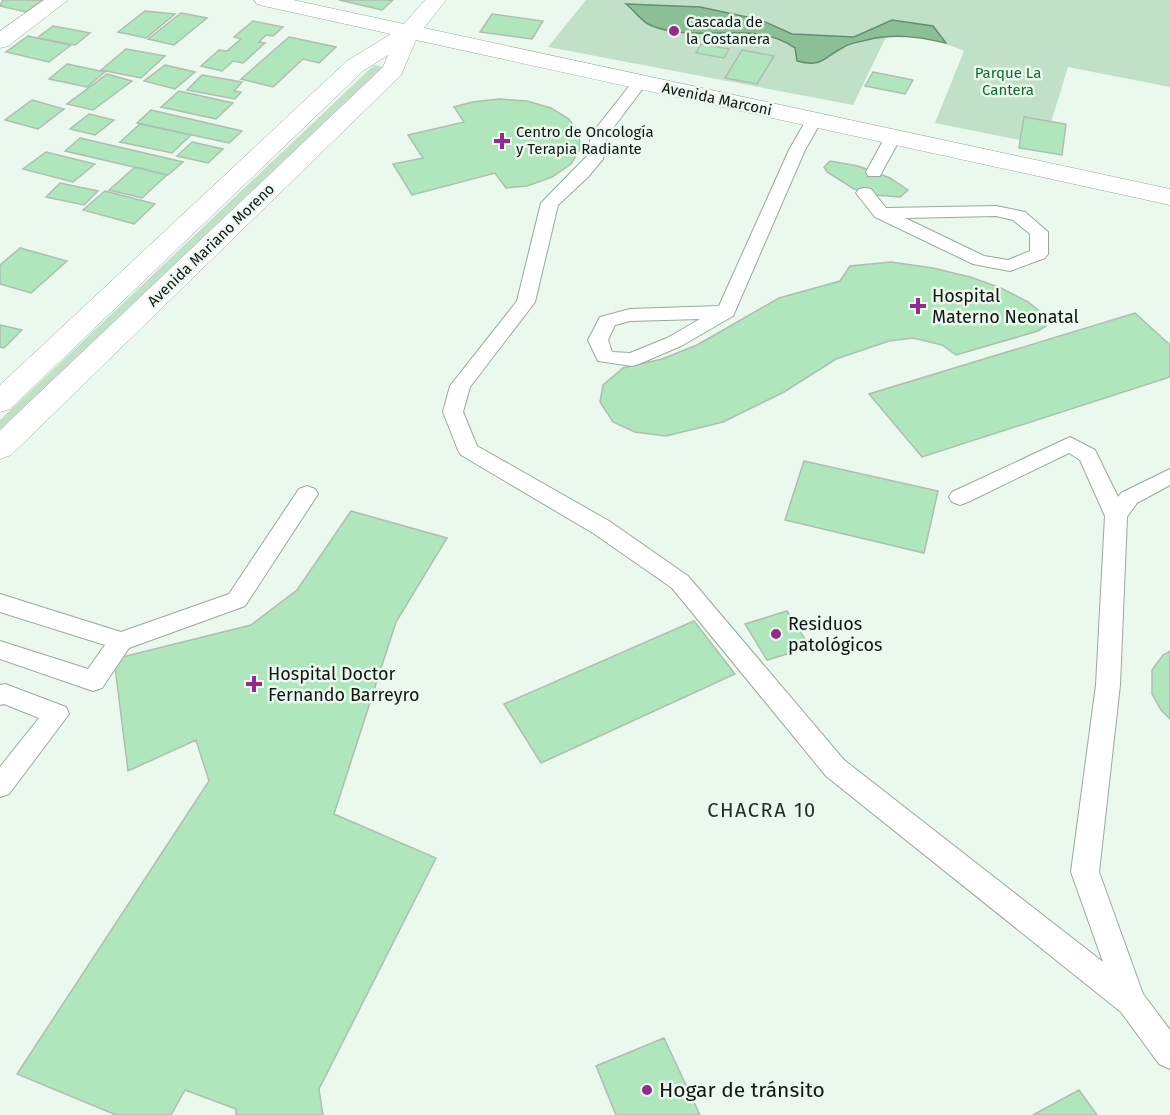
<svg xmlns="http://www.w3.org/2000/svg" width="1170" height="1115" viewBox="0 0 1170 1115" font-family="'Fira Sans',sans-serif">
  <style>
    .green { fill: #c0e0c7 }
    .water { fill: #8bc097; stroke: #678d6f; stroke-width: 1.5 }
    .building { fill: #afe6bb; stroke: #b0bdb2; stroke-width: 1.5 }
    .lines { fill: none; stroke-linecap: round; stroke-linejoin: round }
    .lane-casing { stroke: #9ba89e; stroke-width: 2 }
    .street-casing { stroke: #9ba89e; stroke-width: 1 }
    .secondary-casing { stroke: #9ba89e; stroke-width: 1 }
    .lane { fill: #fff; fill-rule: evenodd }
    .street { fill: #fff; fill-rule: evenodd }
    .secondary { fill: #fff; fill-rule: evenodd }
    .poi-dot { fill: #952a8d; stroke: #eaf8ed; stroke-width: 2 }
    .labels { text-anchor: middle; stroke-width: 5; stroke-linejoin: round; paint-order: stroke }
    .far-poi-label { font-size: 15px; fill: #121612; stroke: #eaf8ed; text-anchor: start }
    .far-park-label { font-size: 15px; fill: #176936; stroke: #eaf8ed }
    .far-street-label { font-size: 15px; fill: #121612; stroke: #eaf8ed }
    .poi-label { font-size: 18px; fill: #121612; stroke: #eaf8ed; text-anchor: start }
    .neighbourhood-label { font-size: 20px; letter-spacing: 1.5px; fill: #232d25; stroke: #eaf8ed }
    .near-poi-label { font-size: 21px; fill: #121612; stroke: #eaf8ed; text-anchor: start }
  </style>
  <rect width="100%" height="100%" fill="#eaf8ed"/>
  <path class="green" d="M 586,0 L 1170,0 L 1170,87 L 1068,67 L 1044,145 L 935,123 L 964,51 C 937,39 915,35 886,37 L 853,105 L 548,47 Z
    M 374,65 L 384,67 L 0,435 L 0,420 Z"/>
  <path class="water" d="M 626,4 L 700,7 L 761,20 L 792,34 L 854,37 L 892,20 L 933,26 L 946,43 C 919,37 894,33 867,40 C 859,42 850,43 844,47 C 823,57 824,68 797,61 L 795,48 C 754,18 696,45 650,25 C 642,22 634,10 626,4 Z"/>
  <path class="building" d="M 3,0 L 43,0 L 26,12 L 0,6 Z
    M 339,0 L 393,0 L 382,10 Z
    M 145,11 L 175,14 L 146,38 L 118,32 Z
    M 181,13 L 207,18 L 174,45 L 148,39 Z
    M 492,14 L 543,21 L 532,39 L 480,32 Z
    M 253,21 L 283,27 L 273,36 L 266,35 L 259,42 L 265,43 L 243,63 L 233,61 L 222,71 L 201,66 L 219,50 L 227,51 L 241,39 L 234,37 Z
    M 53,26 L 90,33 L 75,45 L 37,38 Z
    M 28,36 L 37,38 L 71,45 L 49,62 L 6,52 Z
    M 289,37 L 336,47 L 319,63 L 303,59 L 273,87 L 241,79 Z
    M 701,44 L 729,49 L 724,58 L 696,53 Z
    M 126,49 L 165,56 L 141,78 L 101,70 Z
    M 742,50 L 774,56 L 757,84 L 725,78 Z
    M 67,64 L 105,72 L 87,87 L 49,79 Z
    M 165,65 L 195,72 L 175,89 L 144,81 Z
    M 873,72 L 913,80 L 905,94 L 865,86 Z
    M 107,74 L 132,81 L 93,110 L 67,104 Z
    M 202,75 L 242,82 L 234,91 L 241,92 L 235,99 L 187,90 Z
    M 179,91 L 233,103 L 216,119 L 161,107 Z
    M 499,99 L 527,101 L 551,108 L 569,119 L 579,133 L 580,149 L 571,164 L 552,177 L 527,186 L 506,188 L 495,173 L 412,195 L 393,164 L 423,158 L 408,135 L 464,122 L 454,107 L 472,102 Z
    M 32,100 L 64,109 L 38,129 L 5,120 Z
    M 151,110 L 242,131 L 229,143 L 137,123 Z
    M 89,114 L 114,120 L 95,135 L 70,129 Z
    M 1024,117 L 1066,124 L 1062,155 L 1019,148 Z
    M 140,124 L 191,135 L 172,153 L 120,142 Z
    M 80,138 L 183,162 L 168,175 L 65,151 Z
    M 192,142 L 223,149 L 208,163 L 177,156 Z
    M 46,152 L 95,164 L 73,182 L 23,169 Z
    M 830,161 L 858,166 L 890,178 L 908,190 L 900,197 L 875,195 L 854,189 L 827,172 L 824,167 Z
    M 135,167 L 167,175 L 142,198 L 109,190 Z
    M 60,183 L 98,191 L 84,205 L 46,197 Z
    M 105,191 L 155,204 L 134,224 L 83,210 Z
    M 20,248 L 67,261 L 31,293 L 0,284 L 0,265 Z
    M 891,262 L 933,268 L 970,277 L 1001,288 L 1028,302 L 1046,316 L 1046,326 L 1038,331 L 956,355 L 942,345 L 913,338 L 889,341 L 836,359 L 784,392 L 723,422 L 666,436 L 635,432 L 613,422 L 600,402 L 603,385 L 623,368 L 662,359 L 697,345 L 779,298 L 840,281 L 850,266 Z
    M 1135,313 L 1170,345 L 1170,377 L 922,457 L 869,394 Z
    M 0,325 L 22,330 L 4,348 L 0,347 Z
    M 804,461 L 938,491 L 924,553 L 785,520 Z
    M 351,511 L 447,538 L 396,622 L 334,814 L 436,858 L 319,1089 L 323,1115 L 236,1115 L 236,1109 L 185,1090 L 171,1115 L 116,1115 L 17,1074 L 209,781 L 196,740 L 128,771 L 114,659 L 251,625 L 297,590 Z
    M 787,611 L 810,647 L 767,660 L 745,624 Z
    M 694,621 L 735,674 L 541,763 L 504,704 Z
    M 1170,651 L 1170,719 L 1161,710 L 1152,694 L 1152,670 L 1163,655 Z
    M 664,1038 L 700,1115 L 616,1115 L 596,1066 Z
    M 1079,1090 L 1097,1115 L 1033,1115 Z"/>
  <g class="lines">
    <g class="lane-casing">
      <path id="lane" d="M 639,78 L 647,83 L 613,128 L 606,140 L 603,159 L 588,177 L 558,205 L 535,302 L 470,387 L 463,412 L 477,446 L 609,521 L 688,576 L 844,760 L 1103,962 L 1071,872 L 1096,685 L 1105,516 L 1080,460 L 1069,453 L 968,502 L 960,505 L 952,502 L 949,497 L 952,492 L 1070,437 L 1095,450 L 1118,497 L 1121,493 L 1170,469 L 1170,485 L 1137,503 L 1127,517 L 1120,685 L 1099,872 L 1143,994 L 1170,1030 L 1170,1069 L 1159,1064 L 1121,1012 L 826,776 L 672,588 L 593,533 L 461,455 L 458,450 L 443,412 L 450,386 L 517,301 L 541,203 L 589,154 L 590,140 L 597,127 L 634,80 Z
        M 814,115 L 822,120 L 805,150 L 733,316 L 681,346 L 639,364 L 632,366 L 598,361 L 588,340 L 600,317 L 630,309 L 719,306 L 789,150 L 808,117 ZM 700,319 L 667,338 L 630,353 L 612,352 L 608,340 L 615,325 L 630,321 Z
        M 893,132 L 901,137 L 882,172 L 880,176 L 868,176 L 866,172 L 885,137 Z
        M 865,188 L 871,189 L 886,208 L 996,206 L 1025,212 L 1048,232 L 1048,254 L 1045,258 L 1010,271 L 973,264 L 875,217 L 856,193 L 859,189 ZM 996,216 L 1013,220 L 1030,234 L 1030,251 L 1008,260 L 984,256 L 905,218 Z
        M 307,486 L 315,489 L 318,494 L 245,606 L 129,648 L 102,688 L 93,691 L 0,659 L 0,641 L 88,669 L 105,645 L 0,612 L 0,594 L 121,632 L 229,594 L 299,489 Z
        M 5,684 L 66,707 L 69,714 L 9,794 L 0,797 L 0,767 L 39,718 L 4,704 L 0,705 L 0,685 Z"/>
    </g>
    <g class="street-casing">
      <path id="street" d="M 44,0 L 68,0 L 8,46 L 0,48 L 0,31 Z"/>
    </g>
    <g class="secondary-casing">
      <path id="secondary" d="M 254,0 L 293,0 L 404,24 L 425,0 L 446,0 L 424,28 L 1170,189 L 1170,205 L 416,40 L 401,75 L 11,455 L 0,459 L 0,430 L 383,67 L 388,55 L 363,71 L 10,409 L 0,412 L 0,385 L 347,61 L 391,34 L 264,6 L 257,4 Z"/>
    </g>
    <use href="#lane" class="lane"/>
    <use href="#street" class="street"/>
    <use href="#secondary" class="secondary"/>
  </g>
  <g class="poi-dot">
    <circle cx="674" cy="31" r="6"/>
    <path d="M499 132h6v6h6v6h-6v6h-6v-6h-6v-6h6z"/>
    <path d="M915 297h6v6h6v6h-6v6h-6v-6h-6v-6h6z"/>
    <circle cx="776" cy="634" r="6"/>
    <path d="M251 675h6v6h6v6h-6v6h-6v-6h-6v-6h6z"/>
    <circle cx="647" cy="1090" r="6"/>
  </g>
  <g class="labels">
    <g class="far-poi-label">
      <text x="686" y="27">Cascada de<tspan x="686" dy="17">la Costanera</tspan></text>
      <text x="516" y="137">Centro de Oncología<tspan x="516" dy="17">y Terapia Radiante</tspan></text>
    </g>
    <g class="far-park-label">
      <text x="1008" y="78">Parque La<tspan x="1008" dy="17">Cantera</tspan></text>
    </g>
    <g class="far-street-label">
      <text transform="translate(717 99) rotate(12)" y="5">Avenida Marconi</text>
      <text transform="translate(211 245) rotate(-44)" y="5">Avenida Mariano Moreno</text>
    </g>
    <g class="poi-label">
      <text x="932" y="302">Hospital<tspan x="932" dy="21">Materno Neonatal</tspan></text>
      <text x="788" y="630">Residuos<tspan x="788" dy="21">patológicos</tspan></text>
      <text x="268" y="680">Hospital Doctor<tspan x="268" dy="21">Fernando Barreyro</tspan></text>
    </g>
    <g class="neighbourhood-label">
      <text x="762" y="817">CHACRA 10</text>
    </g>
    <g class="near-poi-label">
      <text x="659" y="1097">Hogar de tránsito</text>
    </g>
  </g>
</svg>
